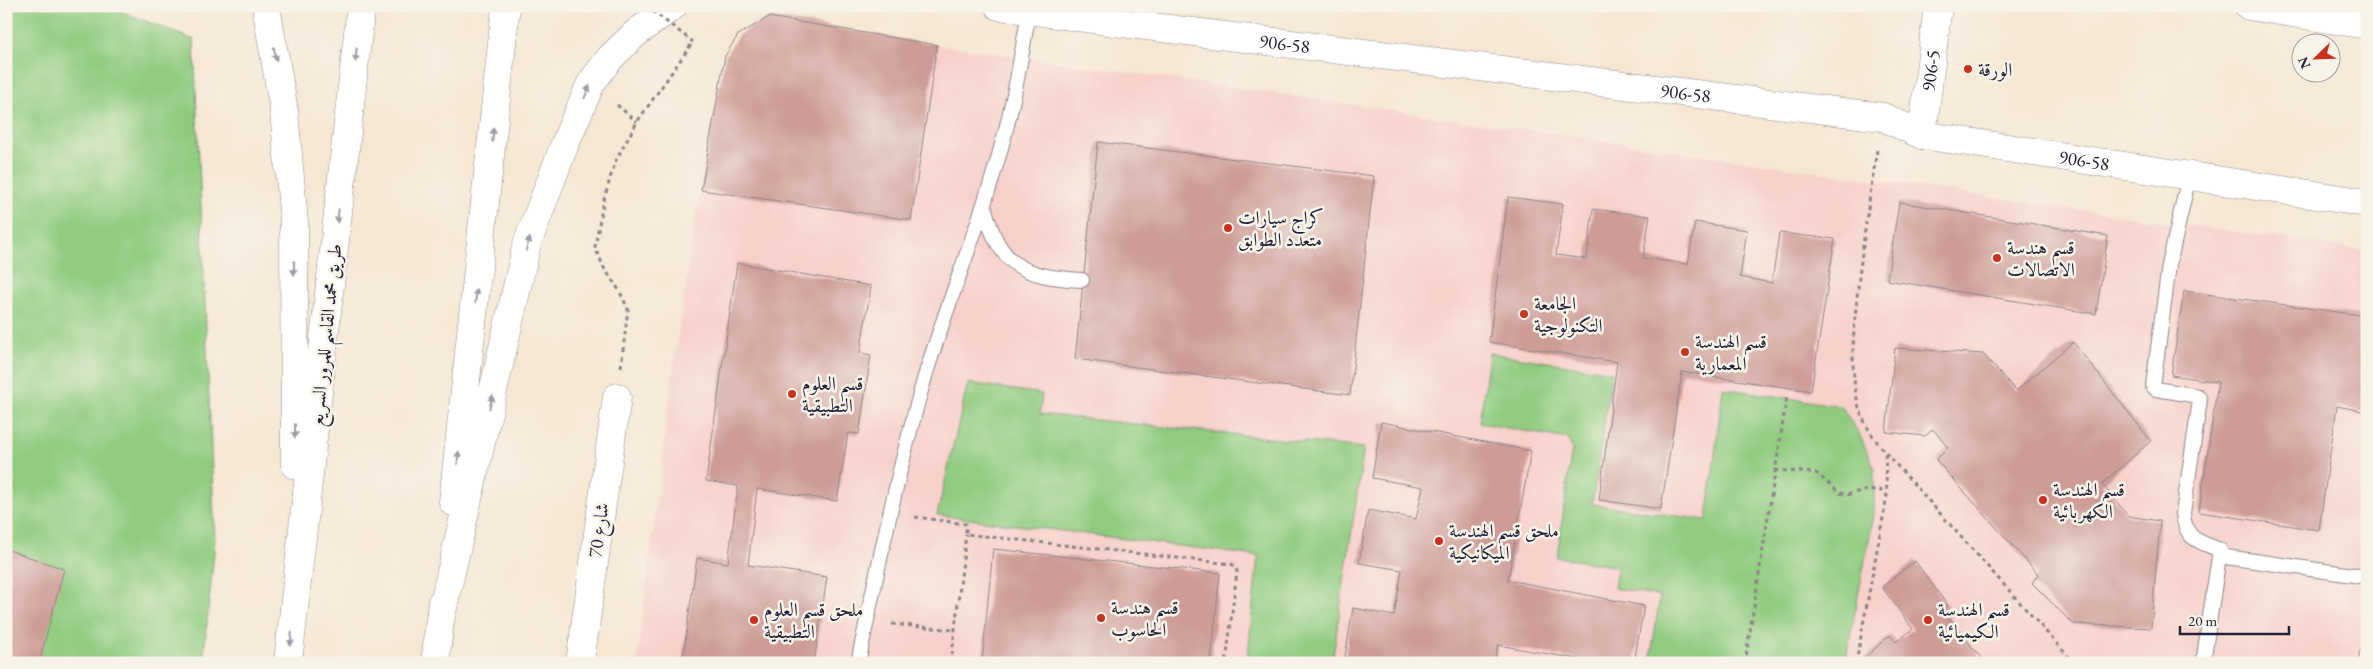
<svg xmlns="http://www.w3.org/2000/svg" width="2373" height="669" viewBox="0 0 2373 669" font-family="'EB Garamond',Amiri,serif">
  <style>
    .built { fill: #f7d0ca }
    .green { fill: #90cc80; stroke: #59775e }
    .building { fill: #ce9c97 }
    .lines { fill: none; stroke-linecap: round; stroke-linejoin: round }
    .service-casing { stroke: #8c8487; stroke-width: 16 }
    .minor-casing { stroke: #8c8487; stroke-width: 29 }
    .tertiary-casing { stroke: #8c8487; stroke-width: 29 }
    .motorway-casing { stroke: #8c8487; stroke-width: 29 }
    .path { stroke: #8c8487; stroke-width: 3; stroke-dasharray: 4 4; stroke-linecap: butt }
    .service { stroke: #fff; stroke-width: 14 }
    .minor { stroke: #fff; stroke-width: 28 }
    .tertiary { stroke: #fff; stroke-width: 28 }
    .motorway { stroke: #fff; stroke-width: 28 }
    .path-bridge { stroke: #8c8487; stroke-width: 3; stroke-dasharray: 4 4; stroke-linecap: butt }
    .oneway { fill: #9c9ca7 }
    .poi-dot { fill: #c8321e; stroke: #f7f3e8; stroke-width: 2 }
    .labels { text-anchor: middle; stroke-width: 5; stroke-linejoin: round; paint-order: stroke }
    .street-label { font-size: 19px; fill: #22223b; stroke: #f7f3e8 }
    .poi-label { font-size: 19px; fill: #22223b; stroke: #f7f3e8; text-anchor: start }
  </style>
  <rect width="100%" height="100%" fill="#f7f3e8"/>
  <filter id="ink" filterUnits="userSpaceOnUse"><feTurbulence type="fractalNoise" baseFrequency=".02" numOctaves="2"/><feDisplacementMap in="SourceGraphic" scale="10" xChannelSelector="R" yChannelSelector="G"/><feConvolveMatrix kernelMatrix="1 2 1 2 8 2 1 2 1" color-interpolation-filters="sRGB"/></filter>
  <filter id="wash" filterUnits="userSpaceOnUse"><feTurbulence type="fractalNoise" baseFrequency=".0096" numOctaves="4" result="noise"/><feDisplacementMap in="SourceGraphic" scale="20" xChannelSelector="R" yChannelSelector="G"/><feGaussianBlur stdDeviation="1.12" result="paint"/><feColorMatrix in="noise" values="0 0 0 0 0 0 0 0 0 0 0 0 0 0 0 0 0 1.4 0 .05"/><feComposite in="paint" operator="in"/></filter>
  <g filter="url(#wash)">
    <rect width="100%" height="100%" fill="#f6e7d3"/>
    <path class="built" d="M 766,20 L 2367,251 L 2367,663 L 637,663 L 672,378 L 698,201 L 725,56 L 738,35 Z"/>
    <path class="green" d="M 6,6 L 108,6 L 194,40 L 215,542 L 203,663 L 6,663 Z
      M 1489,353 L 1612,372 L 1592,504 L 1707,520 L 1723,388 L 1841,406 L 1859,434 L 1874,467 L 1874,514 L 1845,663 L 1650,663 L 1660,596 L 1614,588 L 1617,567 L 1557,557 L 1572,449 L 1568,439 L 1480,423 Z
      M 968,383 L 1042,394 L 1040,414 L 1364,448 L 1332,663 L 1247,663 L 1258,556 L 937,515 Z"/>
    <g id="blocks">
      <path class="building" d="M 769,17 L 937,45 L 911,220 L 701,190 L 725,56 L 738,35 Z
        M 1098,142 L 1374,176 L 1350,395 L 1075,359 Z
        M 1508,197 L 1563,204 L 1556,255 L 1587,259 L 1593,209 L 1650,216 L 1643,258 L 1688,264 L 1695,222 L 1747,230 L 1740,277 L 1772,283 L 1779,233 L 1835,239 L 1811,391 L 1682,372 L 1661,509 L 1599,500 L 1617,362 L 1489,342 Z
        M 1899,202 L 2108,236 L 2096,314 L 1887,280 Z
        M 737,263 L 871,286 L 860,353 L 871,355 L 859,434 L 848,433 L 837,501 L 757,489 L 748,565 L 827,577 L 814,663 L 682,663 L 697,558 L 728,563 L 738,486 L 706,481 Z
        M 2184,291 L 2367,316 L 2367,412 L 2337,406 L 2319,530 L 2199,512 L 2218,382 L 2171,375 Z
        M 2073,342 L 2151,441 L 2102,484 L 2128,516 L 2160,521 L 2151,628 L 2073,624 L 2032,583 L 2038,574 L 1936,460 L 1948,448 L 1933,429 L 1925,436 L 1886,432 L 1895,348 L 1983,354 L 2016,391 Z
        M 1381,422 L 1531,451 L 1508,580 L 1644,606 L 1634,663 L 1600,663 L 1498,645 L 1494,663 L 1344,663 L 1353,608 L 1394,616 L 1402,570 L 1359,563 L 1368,510 L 1416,519 L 1423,487 L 1372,478 Z
        M 6,549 L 64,569 L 39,663 L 6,663 Z
        M 993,549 L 1220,573 L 1211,663 L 982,663 Z
        M 1915,561 L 1948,606 L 1943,610 L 1985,663 L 1864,663 L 1862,660 L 1890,635 L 1896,642 L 1913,629 L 1882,587 Z"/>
    </g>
  </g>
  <g filter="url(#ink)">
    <use href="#blocks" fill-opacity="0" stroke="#8c8487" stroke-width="1"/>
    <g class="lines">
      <g class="service-casing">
        <path id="service" d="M 2189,176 L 2169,265 L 2153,386 L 2156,389 L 2198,396 L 2200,400 L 2183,513 C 2185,540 2198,541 2220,550 L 2219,556
          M 984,205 C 999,267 1022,276 1082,280
          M 858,663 C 878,568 897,473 924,380 C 950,293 987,209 1008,121 C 1017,85 1023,47 1029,10
          M 2203,663 L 2219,556 L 2367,577
          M 2366,663 L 2367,654"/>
      </g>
      <g class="minor-casing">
        <g id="minor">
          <path d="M 2249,6 L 2367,25"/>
          <path id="s1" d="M 1922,135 L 1938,6"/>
          <path d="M 580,663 L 617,397"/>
        </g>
      </g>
      <g class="tertiary-casing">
        <g id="tertiary">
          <path id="s2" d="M 999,6 L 1113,22 L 1883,117 L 1922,135 L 2367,203"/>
        </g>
      </g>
      <g class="motorway-casing">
        <path id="motorway" d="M 266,6 L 284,111 L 294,222 L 295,465
          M 453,502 L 506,6
          M 440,620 L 527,244 L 564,146 L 591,83 L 611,57 L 636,33 L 673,6
          M 288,663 L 361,6
          M 435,663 L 442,602"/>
      </g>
      <path class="path" d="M 617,105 L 637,122
        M 1877,150 C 1870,193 1864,235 1859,278 C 1855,319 1849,359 1857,399 C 1861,420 1872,436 1885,452 L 2074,663
        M 621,367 L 628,309 L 619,290 L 604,268 L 595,247 L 603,203 L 615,162 L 637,122 L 693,42
        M 1775,470 L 1816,473 L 1840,493 L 1847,495 L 1860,491 L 1880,490 L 1886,495
        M 915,517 L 966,524 L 966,534 L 1231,564 L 1235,566 L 1237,571 L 1226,663
        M 892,624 L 955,630
        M 951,663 L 966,534
        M 1745,663 L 1787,396
        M 1856,663 L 1887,496 L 1885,453"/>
      <use href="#service" class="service"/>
      <use href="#minor" class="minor"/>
      <use href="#tertiary" class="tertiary"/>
      <use href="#motorway" class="motorway"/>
      <path class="path-bridge" d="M 646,6 L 693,42"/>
    </g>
    <defs><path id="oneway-solid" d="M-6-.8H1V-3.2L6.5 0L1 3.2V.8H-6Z" transform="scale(1.25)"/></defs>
    <g class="oneway">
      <use href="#oneway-solid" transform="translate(275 54) rotate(80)"/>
      <use href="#oneway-solid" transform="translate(356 55) rotate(96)"/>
      <use href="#oneway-solid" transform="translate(587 92) rotate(-67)"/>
      <use href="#oneway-solid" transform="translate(493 135) rotate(-84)"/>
      <use href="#oneway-solid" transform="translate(338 216) rotate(96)"/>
      <use href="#oneway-solid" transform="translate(528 244) rotate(-73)"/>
      <use href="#oneway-solid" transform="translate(294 268) rotate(90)"/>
      <use href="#oneway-solid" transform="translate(476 296) rotate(-84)"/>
      <use href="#oneway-solid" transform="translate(491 402) rotate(-77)"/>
      <use href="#oneway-solid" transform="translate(295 431) rotate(90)"/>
      <use href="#oneway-solid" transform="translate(458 458) rotate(-84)"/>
      <use href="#oneway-solid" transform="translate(291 639) rotate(96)"/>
    </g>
  </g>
  <g class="poi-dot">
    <circle cx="1968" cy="69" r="5"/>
    <circle cx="1228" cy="228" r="5"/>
    <circle cx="1997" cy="258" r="5"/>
    <circle cx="1524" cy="314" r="5"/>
    <circle cx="1685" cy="352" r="5"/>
    <circle cx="792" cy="394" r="5"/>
    <circle cx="2043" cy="500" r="5"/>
    <circle cx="1439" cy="541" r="5"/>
    <circle cx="1101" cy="618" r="5"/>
    <circle cx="754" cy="620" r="5"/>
    <circle cx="1928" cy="620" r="5"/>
  </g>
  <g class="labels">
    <g class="street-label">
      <text dy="7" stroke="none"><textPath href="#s2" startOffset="288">906-58</textPath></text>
      <text dy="7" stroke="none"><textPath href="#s1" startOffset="65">906-5</textPath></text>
      <text dy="7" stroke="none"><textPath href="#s2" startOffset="692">906-58</textPath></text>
      <text dy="7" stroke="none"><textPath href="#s2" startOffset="1098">906-58</textPath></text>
      <text transform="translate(325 335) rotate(-84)" y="7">طريق محمد القاسم للمرور السريع</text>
      <text transform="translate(598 530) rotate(-82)" y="7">شارع 70</text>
    </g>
    <g class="poi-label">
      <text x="1978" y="76">الورقة</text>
      <text x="1238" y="224">كراج سيارات<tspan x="1238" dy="22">متعدد الطوابق</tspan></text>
      <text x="2007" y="254">قسم هندسة<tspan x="2007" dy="22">الاتصالات</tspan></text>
      <text x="1534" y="310">الجامعة<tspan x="1534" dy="22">التكنولوجية</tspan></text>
      <text x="1695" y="348">قسم الهندسة<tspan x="1695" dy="22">المعمارية</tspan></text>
      <text x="802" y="390">قسم العلوم<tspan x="802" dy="22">التطبيقية</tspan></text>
      <text x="2053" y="496">قسم الهندسة<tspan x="2053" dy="22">الكهربائية</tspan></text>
      <text x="1449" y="537">ملحق قسم الهندسة<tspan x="1449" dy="22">الميكانيكية</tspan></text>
      <text x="1111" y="614">قسم هندسة<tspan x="1111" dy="22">الحاسوب</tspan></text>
      <text x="764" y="616">ملحق قسم العلوم<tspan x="764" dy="22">التطبيقية</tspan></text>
      <text x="1938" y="616">قسم الهندسة<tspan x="1938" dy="22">الكيميائية</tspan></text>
    </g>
  </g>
  <rect width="2373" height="669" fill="none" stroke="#f7f3e8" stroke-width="25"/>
  <g transform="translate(2316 58) rotate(247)"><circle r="24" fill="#f7f3e8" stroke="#a29fa3"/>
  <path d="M0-4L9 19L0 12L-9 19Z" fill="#c8321e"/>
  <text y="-8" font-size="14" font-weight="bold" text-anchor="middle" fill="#22223b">N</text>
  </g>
  <path d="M2180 626v8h109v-8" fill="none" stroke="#22223b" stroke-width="2.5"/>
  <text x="2188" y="626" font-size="15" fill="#22223b" stroke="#f7f3e8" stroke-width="4" paint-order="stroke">20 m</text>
</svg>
